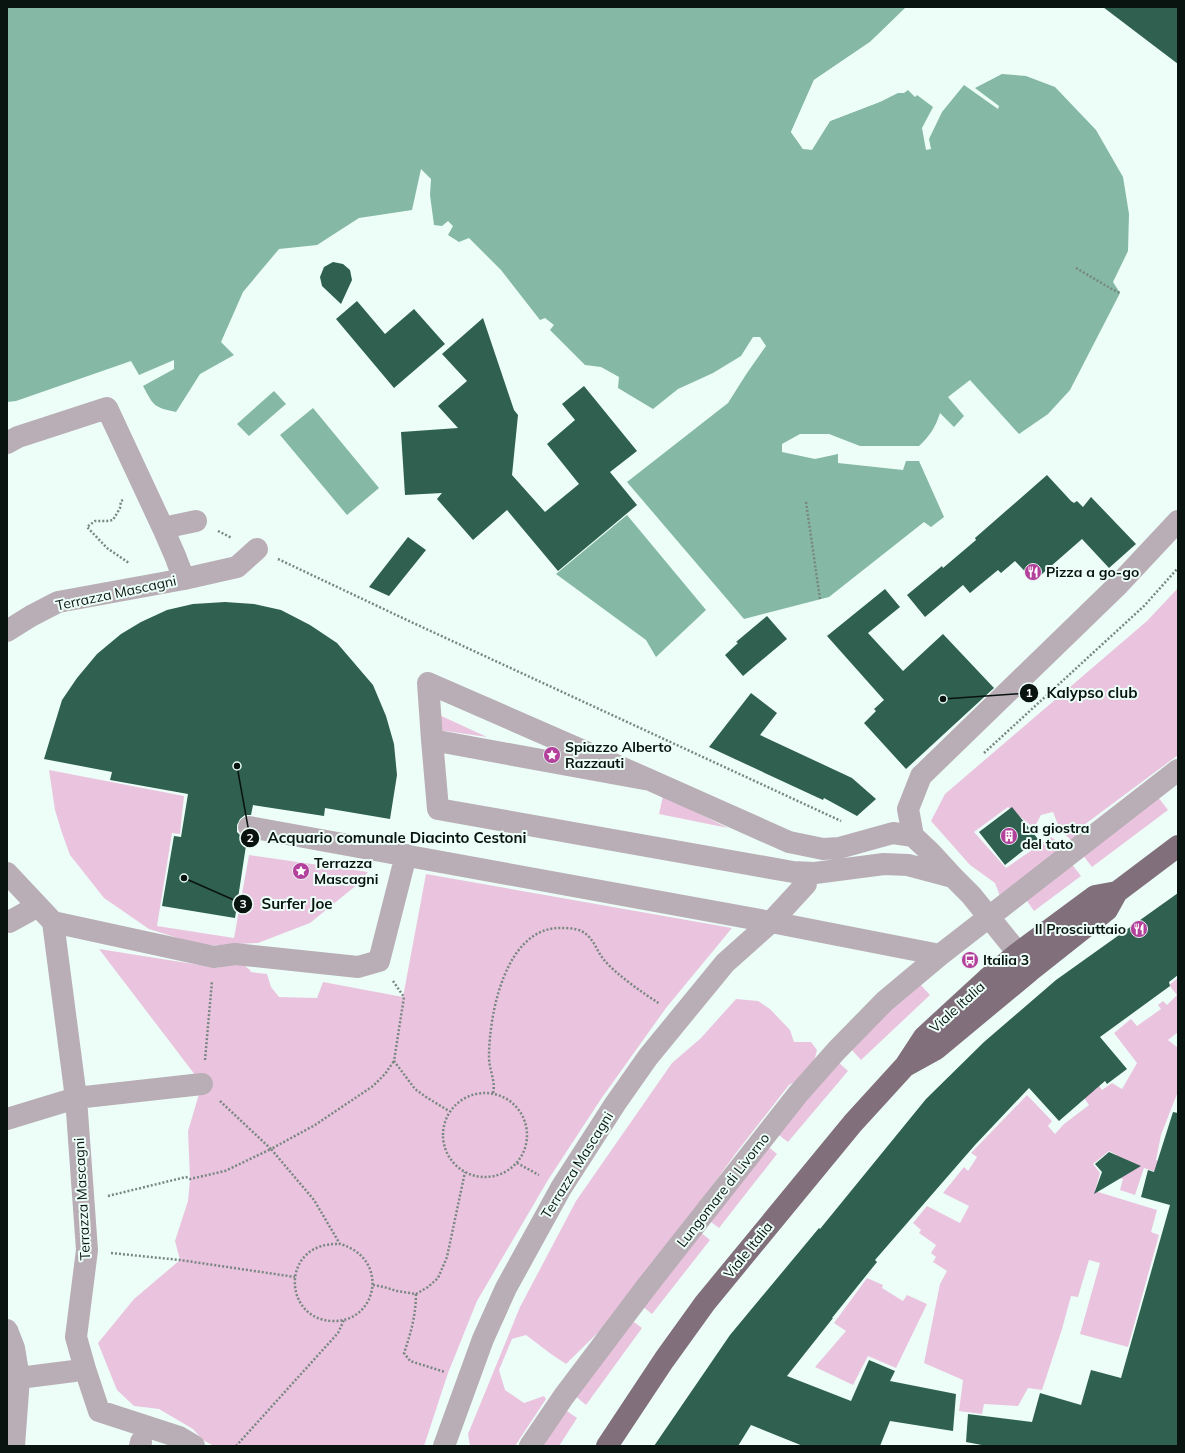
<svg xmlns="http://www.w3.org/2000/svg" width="1185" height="1453" viewBox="0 0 1185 1453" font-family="Mulish,sans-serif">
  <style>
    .green { fill: #eac4df }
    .water { fill: #85b8a5 }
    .pier { fill: #ecfef7 }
    .building { fill: #2f6050 }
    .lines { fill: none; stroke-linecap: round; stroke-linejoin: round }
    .path { stroke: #798781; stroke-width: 2.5; stroke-dasharray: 2 2; stroke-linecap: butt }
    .minor { stroke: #b9aeb5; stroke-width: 22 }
    .major { stroke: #826f7c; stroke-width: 22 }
    .labels { text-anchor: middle; stroke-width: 4; stroke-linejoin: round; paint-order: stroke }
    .poi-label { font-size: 14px; font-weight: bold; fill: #09130f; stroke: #ecfef7; text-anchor: start }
    .street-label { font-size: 14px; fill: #09130f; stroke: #ecfef7 }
    .leader { fill: none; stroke: #09130f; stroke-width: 1.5 }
    .callout-dot { fill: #09130f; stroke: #ecfef7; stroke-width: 1.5 }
    .mark-label { font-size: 12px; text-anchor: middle; font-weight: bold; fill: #fff }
    .callout-label { font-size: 15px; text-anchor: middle; font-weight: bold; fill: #09130f; stroke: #ecfef7; stroke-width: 4; stroke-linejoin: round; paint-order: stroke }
  </style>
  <rect width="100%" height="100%" fill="#ecfef7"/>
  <path class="green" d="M 1178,588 L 1178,755 L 1084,825 L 1072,841 L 1060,830 L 1053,812 L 1041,815 L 1034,828 L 1008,807 L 974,832 L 1006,868 L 1051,837 L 1064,846 L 1000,896 L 995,883 L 970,865 L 931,821 L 945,794 L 1147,621 Z
    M 435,713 L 487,737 L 438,730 Z
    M 49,770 L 184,796 L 180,834 L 172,833 L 157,926 L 234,938 L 249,855 L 368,872 L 358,884 L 310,923 L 258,943 L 203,946 L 149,929 L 104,898 L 70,855 L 62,833 L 55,810 Z
    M 663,796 L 728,828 L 659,814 Z
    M 1158,797 L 1168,810 L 1092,867 L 1082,854 Z
    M 1071,863 L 1081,876 L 1034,911 L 1025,898 Z
    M 426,874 L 732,928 L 666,1008 L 601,1099 L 548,1180 L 477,1301 L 448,1373 L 424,1446 L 214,1446 L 203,1440 L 193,1429 L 159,1409 L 134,1406 L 117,1390 L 98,1343 L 134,1299 L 180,1260 L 175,1241 L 188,1201 L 190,1179 L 188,1131 L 202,1084 L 99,949 L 219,968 L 219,964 L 240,962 L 250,970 L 251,972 L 267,974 L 271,987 L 279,997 L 317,998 L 323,982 L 403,997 Z
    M 1178,978 L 1178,1032 L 1168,1040 L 1178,1048 L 1178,1094 L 1177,1094 L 1161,1135 L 1156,1160 L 1174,1167 L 1171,1177 L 1144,1168 L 1135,1195 L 1120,1190 L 1123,1179 L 1103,1173 L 1117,1155 L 1109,1151 L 1093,1164 L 1100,1173 L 1095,1191 L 1157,1210 L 1151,1232 L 1159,1235 L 1128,1347 L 1080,1334 L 1100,1263 L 1089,1260 L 1078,1297 L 1071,1296 L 1062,1329 L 1042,1390 L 1028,1388 L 1018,1406 L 984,1404 L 982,1414 L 959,1411 L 963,1380 L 924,1363 L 940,1284 L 947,1271 L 933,1262 L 936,1257 L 931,1253 L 936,1245 L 919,1233 L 921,1230 L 913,1223 L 927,1206 L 960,1223 L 969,1206 L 943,1193 L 964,1167 L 968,1171 L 977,1157 L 971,1153 L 1027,1095 L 1052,1121 L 1048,1126 L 1055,1134 L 1064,1124 L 1089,1105 L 1080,1092 L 1095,1080 L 1102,1090 L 1112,1083 L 1122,1089 L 1137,1063 L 1114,1033 L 1131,1019 L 1137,1026 L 1161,1009 L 1158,1005 L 1163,1001 L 1167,1005 L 1177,995 L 1169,985 Z
    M 919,983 L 930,995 L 861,1060 L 850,1048 Z
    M 736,999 L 758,1001 L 770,1009 L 790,1030 L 794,1042 L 811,1042 L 817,1050 L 811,1074 L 789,1085 L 736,1153 L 624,1307 L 566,1364 L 551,1354 L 526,1335 L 512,1339 L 499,1370 L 505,1390 L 524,1403 L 544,1396 L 546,1399 L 515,1446 L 470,1446 L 468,1434 L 520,1307 L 576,1201 L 672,1063 L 701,1038 Z
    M 837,1061 L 848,1071 L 788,1142 L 776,1133 Z
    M 765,1144 L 777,1154 L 719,1228 L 707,1219 Z
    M 699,1231 L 710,1240 L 652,1314 L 641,1305 Z
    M 867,1278 L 883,1285 L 882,1288 L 903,1301 L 907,1295 L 927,1304 L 896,1368 L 868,1356 L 853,1385 L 815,1367 L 846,1331 L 834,1323 Z
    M 630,1319 L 642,1328 L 586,1405 L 574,1395 Z
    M 564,1409 L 577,1418 L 559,1446 L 540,1446 Z"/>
  <path class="water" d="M 7,7 L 906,7 L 870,42 L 814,80 L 791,132 L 803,149 L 812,149 L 830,121 L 882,101 L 898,93 L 904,93 L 908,90 L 915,97 L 917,95 L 933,107 L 922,128 L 926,150 L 931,149 L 929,139 L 942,112 L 964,85 L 998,109 L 999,106 L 975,88 L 1002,74 L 1026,76 L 1055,87 L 1096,130 L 1123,177 L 1129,214 L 1128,251 L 1113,282 L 1120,293 L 1070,390 L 1048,414 L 1019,434 L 970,380 L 948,397 L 964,416 L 954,427 L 940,413 C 936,426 930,436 919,446 L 860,446 L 829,434 L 800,434 L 782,444 L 782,452 L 815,459 L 838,454 L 838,463 L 903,470 L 906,461 L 919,461 L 944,517 L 931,527 L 924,522 L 829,597 L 744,619 L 627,482 L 728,403 L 747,373 L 766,346 L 760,337 L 753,337 L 741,356 L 713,373 L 678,389 L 653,409 L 618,388 L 619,377 L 601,367 L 585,365 L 550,330 L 554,325 L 545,318 L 540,320 L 501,270 L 469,238 L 459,242 L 448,235 L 453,226 L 448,221 L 442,226 L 434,225 L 430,195 L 431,179 L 421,169 L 412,210 L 359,218 L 317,245 L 279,249 L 243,292 L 221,342 L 234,355 L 200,374 L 176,412 C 153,407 154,406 143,386 L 174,369 L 174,360 L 139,375 L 131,361 L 16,401 L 7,402 Z
    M 274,391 L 286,404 L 249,436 L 237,424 Z
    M 313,408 L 379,488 L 347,515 L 280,435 Z
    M 627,515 L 706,610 L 656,657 L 646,640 L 556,574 Z"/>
  <path class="pier" d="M 908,7 L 872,43 L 816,81 L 793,132 L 804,147 L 811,147 L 829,119 L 873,103 L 882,101 L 830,121 L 812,150 L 803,149 L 791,132 L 814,80 L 870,42 Z"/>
  <path class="building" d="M 1103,7 L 1178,7 L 1178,64 Z
    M 333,262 L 343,264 L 350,270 L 352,280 L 341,304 L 322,286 L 320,277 L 324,267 Z
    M 357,301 L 385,334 L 414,309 L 445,344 L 394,388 L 336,319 Z
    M 483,318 L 514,410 L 518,415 L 512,475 L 545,512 L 579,484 L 547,444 L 575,420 L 562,404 L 584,386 L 637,451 L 610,472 L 637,505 L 558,571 L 507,510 L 473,540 L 437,499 L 442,493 L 405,495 L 401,432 L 458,428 L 438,406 L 467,381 L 442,354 Z
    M 1047,475 L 1071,501 L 1074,503 L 1077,501 L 1083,507 L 1091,497 L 1136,544 L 1109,568 L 1082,539 L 1034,581 L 1015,561 L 1001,573 L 998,570 L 970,593 L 963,585 L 925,617 L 907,595 L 942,566 L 943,568 L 976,540 L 975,538 Z
    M 408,537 L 426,550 L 389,596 L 369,587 Z
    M 885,589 L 900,607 L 868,633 L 903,671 L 943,634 L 994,688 L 906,769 L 864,723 L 876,711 L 874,709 L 884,700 L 827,636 Z
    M 225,602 L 254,604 L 281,610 L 310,625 L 337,643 L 373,685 L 386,716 L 394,744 L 397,775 L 390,819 L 325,808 L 324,816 L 253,805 L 251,815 L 245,815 L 240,819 L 237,825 L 237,832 L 241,836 L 247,839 L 235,918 L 162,906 L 174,836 L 181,837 L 188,794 L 110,780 L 112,772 L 44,759 L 62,700 L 77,678 L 97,654 L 121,634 L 141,622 L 167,610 L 193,604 Z
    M 767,616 L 787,639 L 743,676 L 725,655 L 738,643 L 736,642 Z
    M 751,693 L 777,713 L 760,735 L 852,778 L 876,799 L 857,816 L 824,798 L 823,800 L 709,747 Z
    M 1012,807 L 1038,839 L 1005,865 L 979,832 Z
    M 1178,893 L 1178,975 L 1169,982 L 1170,986 L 1100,1037 L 1127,1069 L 1107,1084 L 1105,1081 L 1059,1121 L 1029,1088 L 975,1145 L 875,1260 L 877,1262 L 832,1318 L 833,1318 L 787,1376 L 851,1401 L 869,1360 L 895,1371 L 890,1381 L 956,1394 L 953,1431 L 890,1421 L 880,1446 L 803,1446 L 751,1425 L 738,1446 L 654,1446 L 730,1335 L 819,1228 L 820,1229 L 926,1099 L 984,1042 L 1056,980 Z
    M 1173,1112 L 1178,1113 L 1178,1446 L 987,1446 L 966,1442 L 968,1414 L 1032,1422 L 1040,1393 L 1081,1405 L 1091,1370 L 1121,1378 L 1170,1205 L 1141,1197 L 1148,1170 L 1154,1172 Z
    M 1109,1152 L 1141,1166 L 1094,1194 L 1102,1172 L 1095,1164 Z"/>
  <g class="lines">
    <path class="path" d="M 1076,268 L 1110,288 L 1120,293
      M 123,500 L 121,501 L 120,508 L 113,520 L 107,521 L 95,521 L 87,527 L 107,548 L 129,563
      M 806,502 L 820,599
      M 218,531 L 232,538
      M 278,559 L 409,621 L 841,821
      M 984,753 L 1144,606 L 1178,568
      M 393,981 L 404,997 L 394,1061 L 415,1089 L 426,1097 L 449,1111
      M 205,1060 L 212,981
      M443 1135a42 42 0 1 1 84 0a42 42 0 1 1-84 0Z
      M 493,1093 C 496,1081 489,1070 489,1057 C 489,1015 505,929 559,928 C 566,928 575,928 581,931 C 594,937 596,951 605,961 C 618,976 643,993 660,1004
      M 220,1101 L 271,1149 L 315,1125 L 373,1086 L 385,1074 L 394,1061
      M 517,1163 L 539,1175
      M 108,1196 L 186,1177 L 190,1179 L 225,1171 L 271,1149 L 314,1200 L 340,1244 C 390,1258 378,1322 333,1321 C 282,1320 280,1241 340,1244
      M 111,1253 L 180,1260 L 295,1277
      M 373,1285 L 384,1287 L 397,1291 L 416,1294 L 428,1287 L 438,1278 L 447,1257 L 465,1172
      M 416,1294 C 416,1314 411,1333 404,1353 L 410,1361 L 445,1372
      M 236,1446 L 338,1333 L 344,1320"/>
    <path class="minor" d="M 7,443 L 18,437 L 107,408 L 163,528 L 196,521
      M 163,528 L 176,558
      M 184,579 L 237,567 L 257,549
      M 7,631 L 31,616 L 58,602 L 184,579 L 177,561
      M 432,740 L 428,683 L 650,780 L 789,842 L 823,849 L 839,848 L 893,833 L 913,836 L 930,852 L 953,877 L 971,895 L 1018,953
      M 650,780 L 432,740 L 438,809 L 793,872 L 815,873 L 884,864 L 908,865 L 953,877
      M 249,827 L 771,922 L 940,955
      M 913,836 L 908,809 L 921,776 L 1119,584 L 1178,521
      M 7,873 L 53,922 L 76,1098 L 87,1250 L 76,1337 L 85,1369 L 99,1411 L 179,1437 L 194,1446
      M 9,922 L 38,906
      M 53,922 L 214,957 L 235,954 L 358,967 L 379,961 L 406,855
      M 7,1119 L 76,1098 L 202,1084
      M 7,1330 L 14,1348 L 19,1378 L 14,1446
      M 19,1378 L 74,1371
      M 140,1446 L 141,1442
      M 444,1446 L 483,1339 L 506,1288 L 561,1188 L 615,1104 L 648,1057 L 725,963 L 771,922 L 806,884
      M 530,1446 L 564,1396 L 647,1286 L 798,1094 L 837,1050 L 885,1001 L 940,955 L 1178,770"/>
    <path class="major" d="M 907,1065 L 936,1049 L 1030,971 L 1107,910 L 1117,892 L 1178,846
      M 607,1446 L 664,1360 L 705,1303 L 853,1123 L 905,1066 L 924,1037 L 987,979 L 1018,953 L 1095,896 L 1117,892"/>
  </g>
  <defs>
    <g id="restaurant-disc" transform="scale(0.9)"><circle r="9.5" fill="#b3419b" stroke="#ecfef7"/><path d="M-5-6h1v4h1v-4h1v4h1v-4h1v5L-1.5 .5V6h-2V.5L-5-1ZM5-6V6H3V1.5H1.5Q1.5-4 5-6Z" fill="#fff"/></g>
    <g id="sight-disc" transform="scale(0.9)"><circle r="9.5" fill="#b3419b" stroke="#ecfef7"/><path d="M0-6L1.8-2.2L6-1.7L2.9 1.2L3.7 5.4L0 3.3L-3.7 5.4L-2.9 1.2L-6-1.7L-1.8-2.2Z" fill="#fff"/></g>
    <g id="building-disc" transform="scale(0.9)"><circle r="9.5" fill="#b3419b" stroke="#ecfef7"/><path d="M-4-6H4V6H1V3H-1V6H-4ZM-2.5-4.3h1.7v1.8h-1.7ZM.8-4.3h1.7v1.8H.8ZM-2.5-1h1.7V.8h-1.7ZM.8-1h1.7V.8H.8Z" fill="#fff"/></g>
    <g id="bus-disc" transform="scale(0.9)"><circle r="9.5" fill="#b3419b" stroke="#ecfef7"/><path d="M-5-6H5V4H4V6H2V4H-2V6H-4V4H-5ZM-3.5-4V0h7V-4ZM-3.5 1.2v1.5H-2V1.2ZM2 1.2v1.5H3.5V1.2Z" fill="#fff"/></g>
  </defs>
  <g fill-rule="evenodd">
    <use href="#restaurant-disc" x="1033" y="572"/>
    <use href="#sight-disc" x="552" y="755"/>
    <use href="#building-disc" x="1009" y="836"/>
    <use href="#sight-disc" x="301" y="871"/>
    <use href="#restaurant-disc" x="1139" y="929"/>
    <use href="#bus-disc" x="970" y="960"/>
  </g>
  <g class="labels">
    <g class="poi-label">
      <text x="1046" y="577">Pizza a go-go</text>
      <text x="565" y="752">Spiazzo Alberto<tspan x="565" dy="16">Razzauti</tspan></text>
      <text x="1022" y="833">La giostra<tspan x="1022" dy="16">del tato</tspan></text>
      <text x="314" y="868">Terrazza<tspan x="314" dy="16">Mascagni</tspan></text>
      <text x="1126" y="934" text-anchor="end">Il Prosciuttaio</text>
      <text x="983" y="965">Italia 3</text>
    </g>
    <g class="street-label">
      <text transform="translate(116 593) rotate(-12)" y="5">Terrazza Mascagni</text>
      <text transform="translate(957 1007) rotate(-42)" y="5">Viale Italia</text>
      <text transform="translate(577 1165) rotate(-58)" y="5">Terrazza Mascagni</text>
      <text transform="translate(723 1190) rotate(-52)" y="5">Lungomare di Livorno</text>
      <text transform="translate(82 1199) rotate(-93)" y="5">Terrazza Mascagni</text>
      <text transform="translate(748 1250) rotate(-51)" y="5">Viale Italia</text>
    </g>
  </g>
  <path class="leader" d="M943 699L1029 693M237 766L250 838M184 878L243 904"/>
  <g class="callout-dot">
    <circle cx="943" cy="699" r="4"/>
    <circle cx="237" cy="766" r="4"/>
    <circle cx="184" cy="878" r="4"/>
    <circle cx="1029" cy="693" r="10"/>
    <circle cx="250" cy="838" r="10"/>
    <circle cx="243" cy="904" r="10"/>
  </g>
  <g class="mark-label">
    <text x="1029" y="697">1</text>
    <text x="250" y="842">2</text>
    <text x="243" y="908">3</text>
  </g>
  <g class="callout-label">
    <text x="1092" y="698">Kalypso club</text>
    <text x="397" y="843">Acquario comunale Diacinto Cestoni</text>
    <text x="297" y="909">Surfer Joe</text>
  </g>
  <rect width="1185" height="1453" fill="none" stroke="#09130f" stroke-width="16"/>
</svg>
